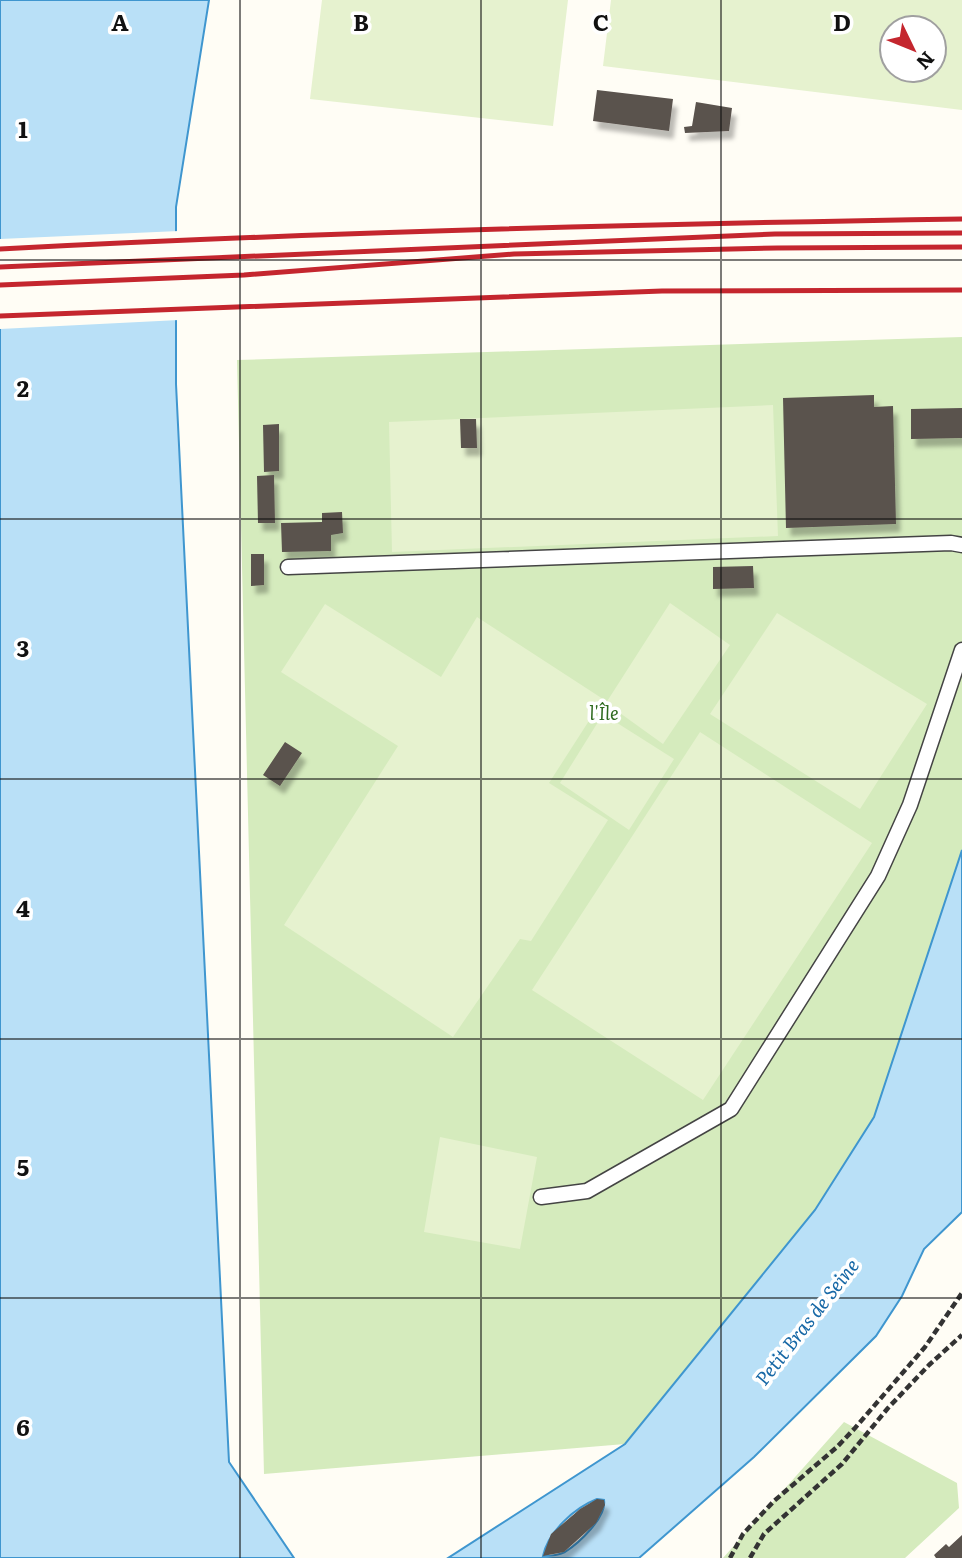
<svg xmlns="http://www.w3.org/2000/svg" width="962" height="1558" viewBox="0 0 962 1558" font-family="Literata,serif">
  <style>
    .green { fill: #d5ebbd }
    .pitch { fill: #e6f2cf; fill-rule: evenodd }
    .water { fill: #b9e0f7; stroke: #3f96cf; stroke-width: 2; fill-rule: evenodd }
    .pier { fill: #fffdf5 }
    .building { fill: #5a524d; filter: url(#shadow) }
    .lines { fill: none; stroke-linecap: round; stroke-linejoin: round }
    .service-casing { stroke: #444; stroke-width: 17 }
    .path { stroke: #333; stroke-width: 4.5; stroke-dasharray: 7 3.5; stroke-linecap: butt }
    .service { stroke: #fff; stroke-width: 14 }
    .rail { stroke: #c4262e; stroke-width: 5 }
    .grid { fill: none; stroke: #111; stroke-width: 2; stroke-opacity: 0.55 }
    .labels { text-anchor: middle; stroke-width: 7; stroke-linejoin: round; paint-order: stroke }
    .park-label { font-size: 18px; font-style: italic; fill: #2f6b1f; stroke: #fff }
    .water-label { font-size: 19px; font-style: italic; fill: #1768a6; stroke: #fff }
    .grid-label { font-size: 23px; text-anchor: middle; font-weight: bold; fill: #111; stroke: #fff; stroke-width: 7; stroke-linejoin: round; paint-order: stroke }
  </style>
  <defs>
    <filter id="shadow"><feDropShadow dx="4.5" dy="8" stdDeviation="2" flood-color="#0004"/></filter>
  </defs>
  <rect width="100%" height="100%" fill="#fffdf5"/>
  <path class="green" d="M 962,337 L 962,850 L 874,1117 L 815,1210 L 625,1444 L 264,1474 L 237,360 Z
    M 844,1422 L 957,1483 L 959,1508 L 905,1558 L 723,1558 Z"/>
  <path class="pitch" d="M 322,0 L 568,0 L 553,126 L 310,99 Z
    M 611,0 L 962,0 L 962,110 L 603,66 ZM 892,28 L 934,28 L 934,70 L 892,70 Z
    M 773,405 L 778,536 L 392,552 L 389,422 Z
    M 670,603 L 730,645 L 663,744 L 606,703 Z
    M 325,604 L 441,677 L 477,617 L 603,699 L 549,783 L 608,820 L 531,941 L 520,939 L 453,1037 L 284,925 L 398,746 L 281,672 Z
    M 777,613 L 927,704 L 860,809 L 710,714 Z
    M 603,714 L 674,759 L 629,830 L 560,783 Z
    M 700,732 L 872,843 L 703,1100 L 532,990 Z
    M 440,1137 L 537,1157 L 520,1249 L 424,1232 Z"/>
  <path class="water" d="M 0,0 L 209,0 L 176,207 L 176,384 L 229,1462 L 294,1558 L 0,1558 Z
    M 962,850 L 962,1212 L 924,1249 L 902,1296 L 876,1336 L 754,1457 L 639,1558 L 448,1558 L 625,1444 L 815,1210 L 874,1117 ZM 597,1499 L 604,1500 C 607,1517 579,1543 565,1552 C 559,1555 550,1556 543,1556 C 548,1532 574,1508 597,1499 Z"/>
  <path class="pier" d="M 179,231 L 179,320 L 0,329 L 0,239 Z"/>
  <path class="building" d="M 597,90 L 673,99 L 669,131 L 593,121 Z
    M 696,102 L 732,108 L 729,131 L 685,133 L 684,127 L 692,126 Z
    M 874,395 L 874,407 L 893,406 L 896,524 L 786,528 L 783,398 Z
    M 962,408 L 962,438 L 911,439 L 911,409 Z
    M 460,419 L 476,419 L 477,448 L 461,448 Z
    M 279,424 L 279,471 L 264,472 L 263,425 Z
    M 274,475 L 275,523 L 258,523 L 257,476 Z
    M 342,512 L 343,533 L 331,535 L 331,551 L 282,552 L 281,523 L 322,522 L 322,513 Z
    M 251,554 L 264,554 L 264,585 L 251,586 Z
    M 753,566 L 754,588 L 713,589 L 713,567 Z
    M 285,742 L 302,753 L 280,786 L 263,775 Z
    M 597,1499 L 604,1500 L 605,1505 L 596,1523 L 564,1552 L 543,1556 L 551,1534 L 580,1509 Z
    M 962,1535 L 962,1558 L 936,1558 L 934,1555 L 946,1544 L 949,1547 Z"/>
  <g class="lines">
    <g class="service-casing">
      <path id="service" d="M 288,567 L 951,543 L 962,545
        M 541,1197 L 587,1191 L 731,1109 L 878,876 L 910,805 L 962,650"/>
    </g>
    <path class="path" d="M 730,1558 L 743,1534 L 774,1501 L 837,1447 L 855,1428 L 925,1347 L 962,1293
      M 750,1558 L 764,1534 L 842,1464 L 888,1408 L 929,1365 L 962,1335"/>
    <use href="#service" class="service"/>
    <path class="rail" d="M 0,249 C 321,232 641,224 962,219
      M 0,267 L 775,234 L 962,233
      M 0,285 L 244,275 L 514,254 L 777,248 L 962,247
      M 0,316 L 662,291 L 962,290"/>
  </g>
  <path class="grid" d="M 240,0 L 240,1558M 481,0 L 481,1558M 721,0 L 721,1558M 0,260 L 962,260M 0,519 L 962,519M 0,779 L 962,779M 0,1039 L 962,1039M 0,1298 L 962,1298"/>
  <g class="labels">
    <g class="park-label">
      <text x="604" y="720">l'Île</text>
    </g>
    <g class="water-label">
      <text transform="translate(807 1322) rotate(-52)" y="7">Petit Bras de Seine</text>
    </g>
  </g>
  <g class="grid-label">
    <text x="120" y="31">A</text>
    <text x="361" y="31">B</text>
    <text x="601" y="31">C</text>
    <text x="842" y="31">D</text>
    <text x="23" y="138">1</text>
    <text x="23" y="397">2</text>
    <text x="23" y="657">3</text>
    <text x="23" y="917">4</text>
    <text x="23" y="1176">5</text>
    <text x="23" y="1436">6</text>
  </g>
  <g transform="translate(913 49) rotate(133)"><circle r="33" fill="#ffffff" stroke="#a0a0a0" stroke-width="2"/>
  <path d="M0-5L12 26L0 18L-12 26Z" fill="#c4262e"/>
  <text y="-10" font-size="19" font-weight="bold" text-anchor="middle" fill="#111111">N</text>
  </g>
</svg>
